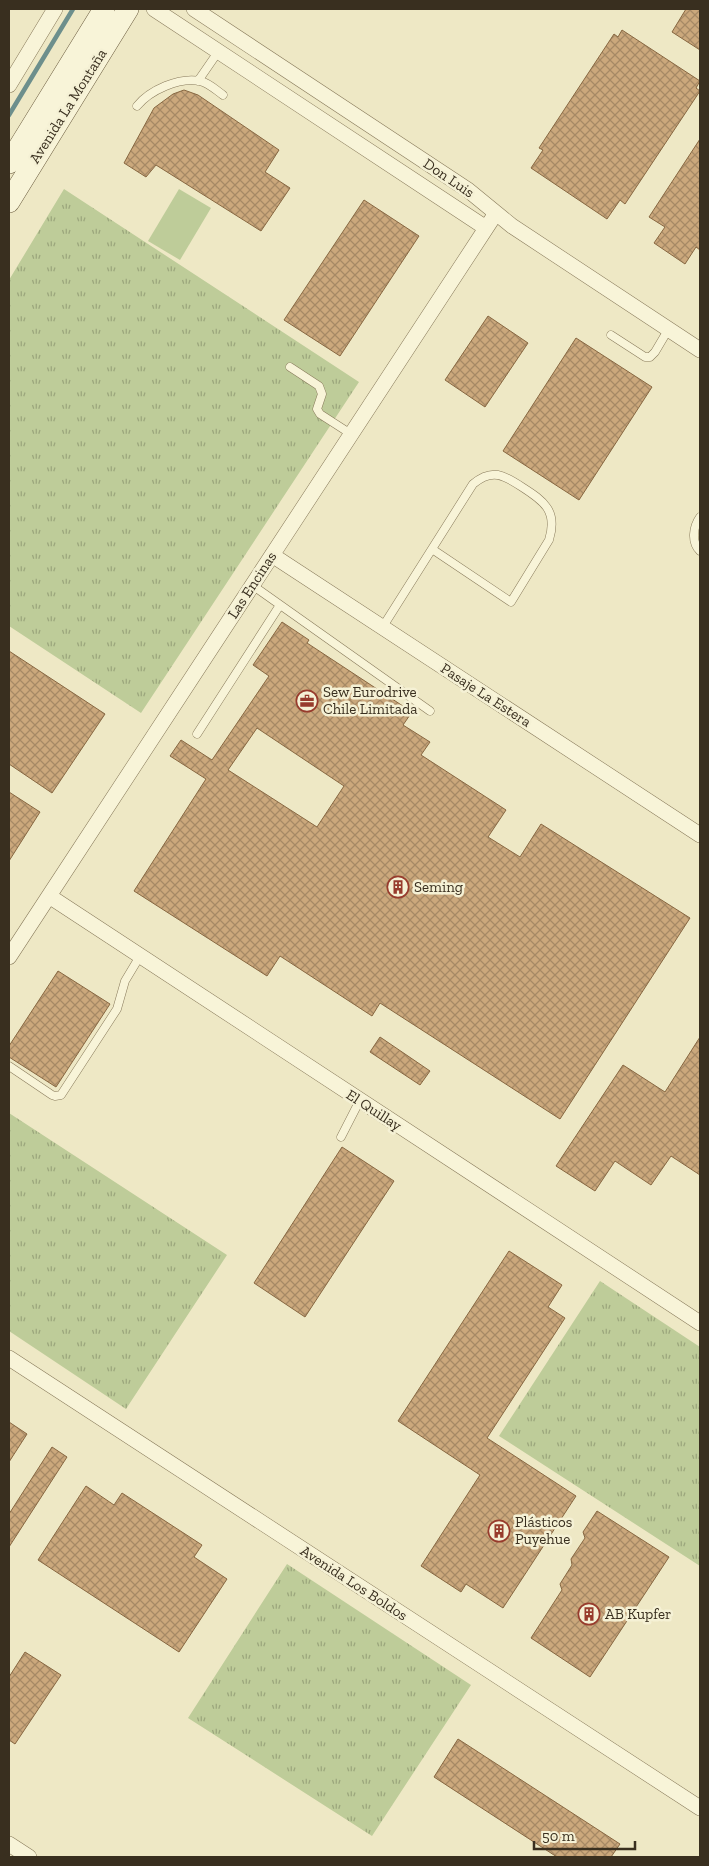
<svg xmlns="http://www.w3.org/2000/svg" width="709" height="1866" viewBox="0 0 709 1866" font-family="'Zilla Slab',serif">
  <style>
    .grass { fill: url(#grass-tufts) }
    .park { fill: #becc99 }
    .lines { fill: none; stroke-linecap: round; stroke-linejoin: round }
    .stream { stroke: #6d8f8c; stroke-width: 4.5 }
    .building { fill: url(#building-cross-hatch); stroke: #876741; fill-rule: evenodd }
    .service-casing { stroke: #887a5b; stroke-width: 9 }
    .minor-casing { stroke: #887a5b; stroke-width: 16 }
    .secondary-casing { stroke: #6a5b3e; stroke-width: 22 }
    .service { stroke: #f8f4d8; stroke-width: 8 }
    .minor { stroke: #f8f4d8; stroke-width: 15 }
    .secondary { stroke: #f8f4d8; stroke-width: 21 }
    .labels { text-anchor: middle; stroke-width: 5; stroke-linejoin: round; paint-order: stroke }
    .street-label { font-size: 15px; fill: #392f1f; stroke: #f5f1d5 }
    .poi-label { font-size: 15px; fill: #392f1f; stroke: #f5f1d5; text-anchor: start }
  </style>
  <defs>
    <pattern id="grass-tufts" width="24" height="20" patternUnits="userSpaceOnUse" patternTransform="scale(1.25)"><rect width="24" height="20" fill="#becc99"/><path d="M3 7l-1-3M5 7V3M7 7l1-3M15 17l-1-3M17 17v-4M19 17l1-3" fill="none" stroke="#9ba67c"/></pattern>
    <pattern id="building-cross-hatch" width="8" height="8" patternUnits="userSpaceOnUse" patternTransform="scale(1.25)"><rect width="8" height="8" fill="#cba87c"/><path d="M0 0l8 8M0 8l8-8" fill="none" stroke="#a68965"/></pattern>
  </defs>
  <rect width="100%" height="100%" fill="#eee8c5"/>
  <path class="grass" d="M 64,189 L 359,382 L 141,713 L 9,626 L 9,280 Z
    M 9,1113 L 227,1255 L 126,1409 L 9,1331 Z
    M 600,1281 L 700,1347 L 700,1566 L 499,1436 Z
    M 287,1564 L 471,1685 L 372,1836 L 188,1718 Z"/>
  <path class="park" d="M 179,189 L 211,208 L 180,260 L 148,241 Z"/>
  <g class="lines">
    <path class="stream" d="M 9,115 L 73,9"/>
  </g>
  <path class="building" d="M 686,9 L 700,9 L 700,50 L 672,32 Z
    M 622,30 L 700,81 L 696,88 L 700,91 L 625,204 L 620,200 L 607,219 L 531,168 L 543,150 L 539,148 L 614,34 L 618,37 Z
    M 184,90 L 198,95 L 279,150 L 265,172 L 290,188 L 261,231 L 156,165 L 146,177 L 124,163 L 154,108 L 173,94 Z
    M 700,139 L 700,250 L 696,247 L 685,264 L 654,243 L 665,227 L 649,217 Z
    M 364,200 L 419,236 L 340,356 L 284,320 Z
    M 488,316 L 528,343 L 485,407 L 445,380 Z
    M 576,338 L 652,387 L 579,500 L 503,451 Z
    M 282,622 L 309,640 L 307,643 L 412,712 L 403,725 L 430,742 L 421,755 L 506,810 L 488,837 L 520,857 L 541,824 L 690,918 L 560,1119 L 380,1003 L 372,1016 L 280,956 L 267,976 L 134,891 L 206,779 L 170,756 L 181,740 L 212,760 L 269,676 L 253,665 ZM 257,728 L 344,786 L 317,827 L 228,770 Z
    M 9,651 L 105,714 L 52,793 L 9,764 Z
    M 9,792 L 40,812 L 9,861 Z
    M 58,971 L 110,1004 L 56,1087 L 9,1057 L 9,1046 Z
    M 380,1037 L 430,1071 L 420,1085 L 370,1052 Z
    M 700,1037 L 700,1175 L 671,1156 L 651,1185 L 615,1161 L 595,1191 L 556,1166 L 623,1065 L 665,1092 Z
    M 342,1147 L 394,1181 L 305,1317 L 254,1283 Z
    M 509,1251 L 562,1285 L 548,1307 L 565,1318 L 487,1438 L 576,1496 L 503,1608 L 466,1584 L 461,1592 L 421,1566 L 480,1475 L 398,1421 Z
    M 9,1422 L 27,1434 L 9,1462 Z
    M 52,1447 L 67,1457 L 9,1547 L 9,1514 Z
    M 86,1486 L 114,1505 L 122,1493 L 202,1545 L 194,1557 L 227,1579 L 179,1652 L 38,1560 Z
    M 597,1511 L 669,1557 L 590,1677 L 531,1638 L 562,1590 L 560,1584 L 572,1565 L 571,1559 L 585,1538 L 583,1532 Z
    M 25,1652 L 61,1675 L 15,1744 L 9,1740 L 9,1677 Z
    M 458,1739 L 620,1844 L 611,1857 L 557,1857 L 434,1777 Z"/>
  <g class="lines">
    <g class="service-casing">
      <path id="service" d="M 198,81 L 218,52
        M 137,106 C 150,90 179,77 200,81 C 209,83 216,90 223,95
        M 611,335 L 645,357 L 650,357 L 655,352 L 668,330
        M 290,367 L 319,386 L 322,394 L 317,409 L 320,414 L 351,434
        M 700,517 C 693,527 691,542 700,551
        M 252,585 L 430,711
        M 382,628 L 473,484 C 492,468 504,475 522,487 C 544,501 558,511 549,540 L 511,602 L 432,549
        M 197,734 L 280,605
        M 9,1066 L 52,1095 L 55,1096 L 61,1095 L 117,1009 L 125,981 L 140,956
        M 341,1137 L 360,1100"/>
    </g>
    <g class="minor-casing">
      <path id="minor" d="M 154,9 L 486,228
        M 194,9 L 468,190 L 512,226 L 700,350
        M 9,85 L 55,9
        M 272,555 L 700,835
        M 49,896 L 700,1323
        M 9,957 L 496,213
        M 9,1358 L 700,1808
        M 9,1844 L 29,1857"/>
    </g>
    <g class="secondary-casing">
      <path id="secondary" d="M 9,163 L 104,9
        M 9,202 L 128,9"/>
    </g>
    <use href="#service" class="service"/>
    <use href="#minor" class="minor"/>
    <use href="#secondary" class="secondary"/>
  </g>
  <defs>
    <g id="office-ring" transform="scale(1.125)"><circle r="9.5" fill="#f5f1d5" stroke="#973b2c" stroke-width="1.5"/><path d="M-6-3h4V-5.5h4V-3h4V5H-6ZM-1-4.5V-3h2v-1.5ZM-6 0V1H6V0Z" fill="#973b2c"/></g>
    <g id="building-ring" transform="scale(1.125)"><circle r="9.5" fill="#f5f1d5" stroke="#973b2c" stroke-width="1.5"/><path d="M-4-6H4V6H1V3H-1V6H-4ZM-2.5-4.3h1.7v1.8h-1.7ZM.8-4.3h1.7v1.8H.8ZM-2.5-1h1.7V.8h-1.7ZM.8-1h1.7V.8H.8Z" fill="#973b2c"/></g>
  </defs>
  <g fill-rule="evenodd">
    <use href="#office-ring" x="307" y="701"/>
    <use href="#building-ring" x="398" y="887"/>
    <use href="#building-ring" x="499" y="1531"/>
    <use href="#building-ring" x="589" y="1614"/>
  </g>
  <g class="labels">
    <g class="street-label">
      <text transform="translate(68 106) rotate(-58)" y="5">Avenida La Montaña</text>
      <text transform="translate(449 178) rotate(34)" y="5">Don Luis</text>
      <text transform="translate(252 585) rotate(-57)" y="5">Las Encinas</text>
      <text transform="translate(486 695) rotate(33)" y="5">Pasaje La Estera</text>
      <text transform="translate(374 1110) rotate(33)" y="5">El Quillay</text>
      <text transform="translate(354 1583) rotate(33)" y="5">Avenida Los Boldos</text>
    </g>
    <g class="poi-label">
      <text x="323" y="697">Sew Eurodrive<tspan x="323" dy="17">Chile Limitada</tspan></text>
      <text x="414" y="892">Seming</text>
      <text x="515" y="1527">Plásticos<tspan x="515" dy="17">Puyehue</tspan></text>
      <text x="605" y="1619">AB Kupfer</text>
    </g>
  </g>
  <rect width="709" height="1866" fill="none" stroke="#392f1f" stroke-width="20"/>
  <path d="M534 1841v8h101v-8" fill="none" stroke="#392f1f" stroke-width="2.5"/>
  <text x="542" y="1841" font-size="15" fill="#392f1f" stroke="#f5f1d5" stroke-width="4" paint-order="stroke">50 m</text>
</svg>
